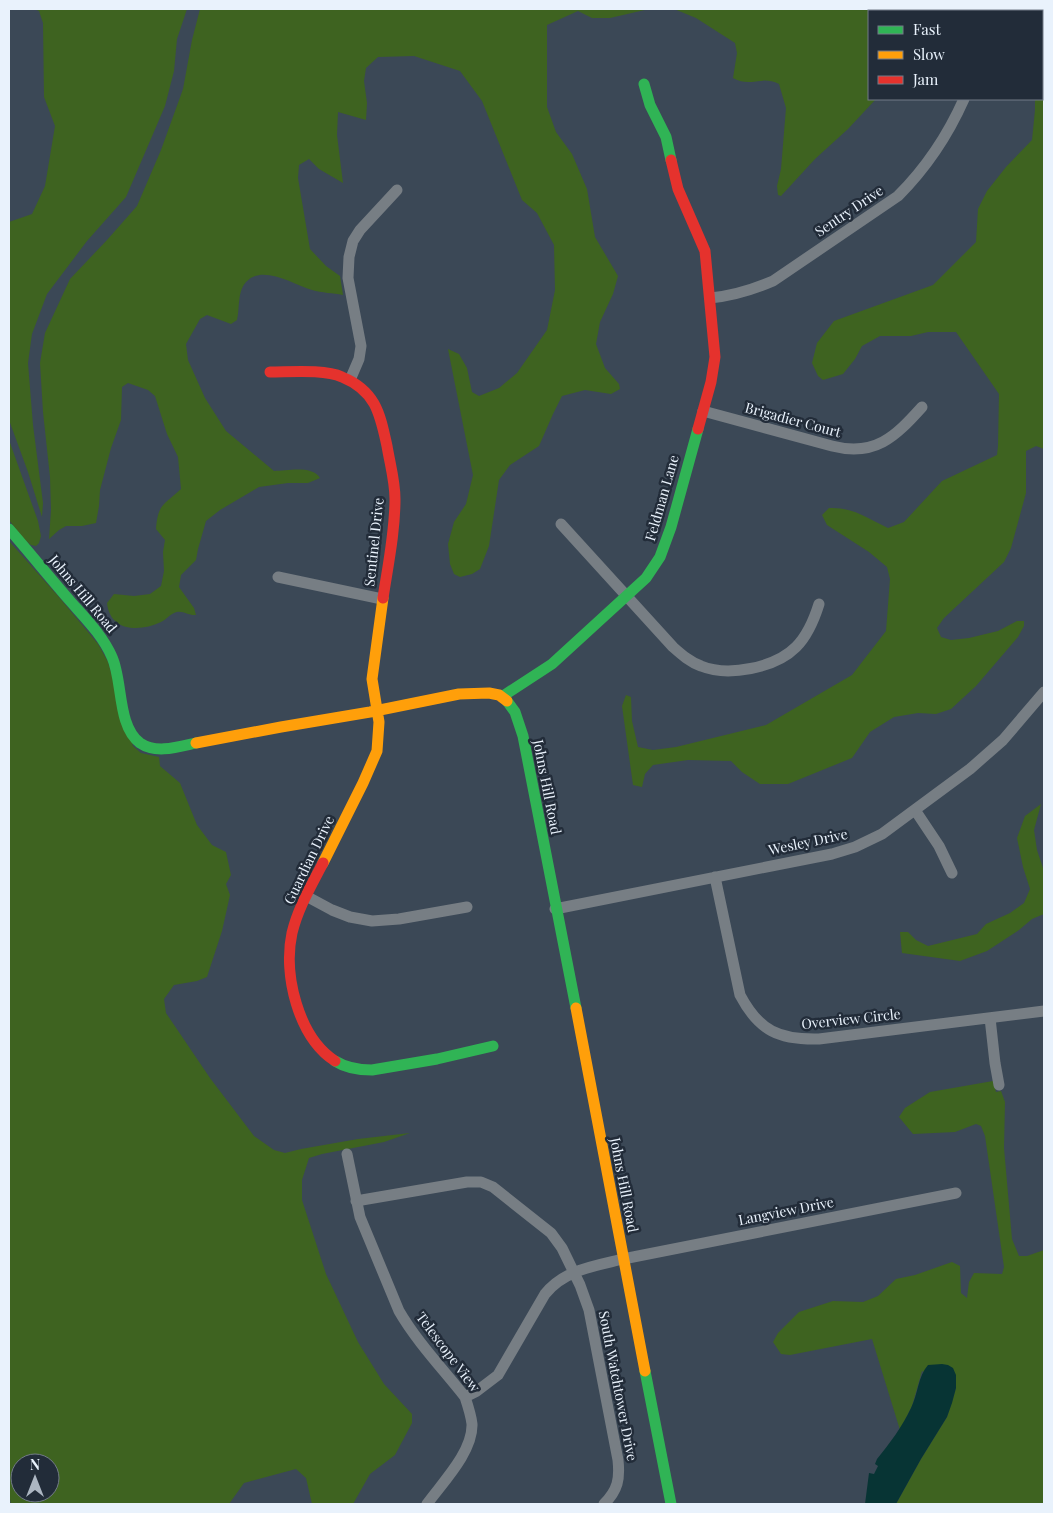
<svg xmlns="http://www.w3.org/2000/svg" width="1053" height="1513" viewBox="0 0 1053 1513" font-family="'Playfair Display',serif">
  <style>
    .green { fill: #3e6320; fill-rule: evenodd }
    .water { fill: #073434 }
    .lines { fill: none; stroke-linecap: round; stroke-linejoin: round }
    .street { stroke: #777e84; stroke-width: 11 }
    .fast { stroke: #30b455; stroke-width: 11 }
    .slow { stroke: #ff9f0a; stroke-width: 11 }
    .jam { stroke: #e5322d; stroke-width: 11 }
    .labels { text-anchor: middle; stroke-width: 5; stroke-linejoin: round; paint-order: stroke }
    .street-label { font-size: 14px; fill: #e9f2fc; stroke: #222c39 }
  </style>
  <rect width="100%" height="100%" fill="#3b4856"/>
  <path class="green" d="M 34,9 L 187,9 L 177,39 L 174,71 L 165,106 L 126,197 L 87,241 L 47,294 L 32,334 L 28,363 L 33,425 L 43,503 L 42,517 L 28,472 L 9,420 L 9,222 L 32,214 L 45,186 L 55,126 L 44,97 L 43,23 L 39,11 Z
    M 200,9 L 649,9 L 610,18 L 592,18 L 578,11 L 547,25 L 547,107 L 556,132 L 572,154 L 587,189 L 595,237 L 618,276 L 613,294 L 600,322 L 596,344 L 605,368 L 619,384 L 620,389 L 611,394 L 585,390 L 562,396 L 553,414 L 539,446 L 510,465 L 499,480 L 489,546 L 480,569 L 472,574 L 460,577 L 454,574 L 450,564 L 448,544 L 454,522 L 466,504 L 473,475 L 448,349 L 459,354 L 467,368 L 472,392 L 479,396 L 499,388 L 517,373 L 547,330 L 555,290 L 554,245 L 537,213 L 522,200 L 482,101 L 460,71 L 414,56 L 378,57 L 366,68 L 364,81 L 367,103 L 366,120 L 338,112 L 337,135 L 343,183 L 319,169 L 309,159 L 299,165 L 298,178 L 310,249 L 326,266 L 340,276 L 343,295 C 333,293 322,293 312,290 C 293,284 262,264 246,282 C 237,292 240,309 237,320 L 231,324 L 207,315 L 200,319 L 186,344 L 188,360 L 205,398 L 226,431 L 274,471 C 287,471 312,465 320,478 L 308,483 L 288,483 L 259,487 L 220,510 L 206,521 L 198,549 L 196,560 L 181,575 L 179,587 L 194,608 L 196,615 C 188,616 182,609 174,613 C 169,615 166,620 161,622 C 140,632 110,632 107,603 L 114,594 L 134,596 L 150,594 L 161,586 L 164,571 L 163,552 L 165,540 L 156,529 C 158,503 164,505 181,489 L 178,457 L 167,434 L 155,396 L 148,390 L 128,383 L 122,387 L 121,420 L 111,448 L 100,490 L 99,506 L 96,523 L 82,526 L 66,526 L 59,530 L 49,539 L 51,510 L 50,477 L 43,412 L 40,363 L 45,333 L 70,279 L 107,240 L 137,206 L 161,150 L 183,89 L 192,40 Z
    M 674,9 L 1044,9 L 1044,449 L 1036,446 L 1026,451 L 1026,493 L 1011,548 L 1004,562 L 944,618 L 937,628 L 941,637 L 951,640 L 969,638 L 998,631 L 1017,621 L 1024,621 L 1024,626 L 1018,637 L 976,686 L 951,709 L 936,714 L 918,713 L 894,717 L 870,732 L 852,758 L 788,784 L 760,784 L 742,772 L 731,761 L 688,760 L 653,765 L 645,774 L 642,787 L 633,785 L 622,706 L 626,695 L 631,697 L 632,721 L 638,747 L 653,750 L 676,747 L 766,725 L 852,675 L 886,631 L 890,579 L 887,567 L 869,552 L 827,525 L 822,515 L 829,508 C 853,507 867,518 888,528 L 904,522 L 942,481 L 997,455 L 998,446 L 999,394 L 956,332 L 928,332 L 911,336 L 880,336 L 862,346 L 855,359 L 843,374 L 823,380 L 818,376 L 812,363 L 817,343 L 834,321 L 933,285 L 976,242 L 978,209 L 987,191 L 1006,167 L 1032,140 L 1035,110 L 1035,99 L 1042,99 L 1042,11 L 869,11 L 869,99 L 876,99 L 848,129 L 815,159 L 781,196 L 778,195 L 777,186 L 781,169 L 786,108 L 779,84 C 761,75 751,88 733,78 L 737,53 L 735,43 L 696,18 Z
    M 9,440 L 38,521 L 41,536 L 39,543 L 36,546 L 31,545 L 23,538 L 9,520 Z
    M 9,541 L 58,596 L 98,644 L 108,662 L 133,746 L 141,753 L 159,757 L 160,766 L 180,783 L 197,825 L 212,845 L 226,852 L 231,875 L 226,884 L 230,895 L 222,931 L 207,977 L 197,981 L 174,985 L 164,999 L 166,1013 L 210,1078 L 254,1136 L 274,1150 L 285,1153 L 301,1149 L 358,1139 L 410,1133 L 384,1142 L 322,1154 L 309,1158 L 302,1180 L 302,1200 L 326,1274 L 358,1342 L 384,1384 L 412,1414 L 412,1423 L 395,1455 L 370,1474 L 353,1504 L 312,1504 L 306,1478 L 296,1469 L 244,1483 L 229,1504 L 11,1504 L 9,1494 ZM 20,1463 L 50,1463 L 50,1493 L 20,1493 Z
    M 1041,804 L 1034,830 L 1037,850 L 1044,871 L 1044,914 L 1032,919 L 1019,930 L 987,951 L 960,961 L 902,953 L 900,932 L 908,932 L 916,940 L 928,946 L 977,934 L 986,924 L 1010,913 L 1024,903 L 1030,889 L 1023,867 L 1017,838 L 1025,816 Z
    M 993,1081 L 996,1092 L 1001,1091 L 1005,1102 L 1004,1148 L 1012,1239 L 1019,1256 L 1027,1256 L 1044,1250 L 1044,1504 L 896,1504 L 921,1459 L 947,1417 L 956,1388 L 922,1371 L 912,1406 L 900,1430 L 872,1339 L 790,1355 L 781,1354 L 773,1342 L 778,1333 L 799,1312 L 833,1301 L 863,1302 L 878,1296 L 896,1279 L 915,1275 L 952,1262 L 960,1266 L 961,1293 L 967,1298 L 969,1282 L 974,1273 L 1002,1274 L 1004,1267 L 985,1136 L 981,1126 L 976,1124 L 955,1132 L 913,1134 L 899,1117 L 905,1108 L 930,1092 Z"/>
  <path class="water" d="M 942,1364 L 948,1365 L 953,1368 L 956,1375 L 956,1388 L 952,1403 L 947,1417 L 921,1459 L 896,1504 L 865,1504 L 869,1473 L 874,1474 L 878,1466 L 875,1464 L 877,1459 C 890,1443 902,1427 911,1408 C 918,1394 918,1376 928,1365 Z"/>
  <g class="lines">
    <path class="street" d="M 710,298 C 733,296 752,290 773,281 L 898,196 C 926,168 948,135 964,99
      M 350,380 L 359,359 L 361,346 L 348,278 L 349,257 L 353,241 L 360,230 L 397,190
      M 703,411 L 832,446 C 875,457 895,437 922,407
      M 561,524 L 673,647 C 682,655 690,662 701,666 C 728,677 775,668 796,647 C 808,635 814,620 819,604
      M 278,577 L 382,599
      M 915,810 L 939,846 L 952,873
      M 715,877 L 740,995 C 759,1031 779,1040 819,1039 L 1044,1011
      M 306,896 L 332,910 L 350,917 L 372,921 L 399,919 L 467,907
      M 555,909 L 832,854 L 855,847 L 882,834 L 970,769 L 1003,740 L 1044,692
      M 990,1018 L 995,1063 L 999,1085
      M 347,1154 L 360,1217 L 399,1311 C 417,1342 443,1369 465,1397 C 468,1406 471,1415 472,1424 C 473,1452 442,1483 427,1504
      M 356,1201 L 467,1182 L 481,1182 L 493,1187 L 551,1233 L 562,1248 L 580,1285 L 589,1310 L 618,1460 C 620,1479 618,1490 604,1504
      M 465,1397 L 477,1391 L 498,1375 L 545,1294 C 564,1270 594,1266 623,1259 L 956,1193"/>
    <path class="fast" d="M 644,84 L 650,105 L 666,137 L 671,160
      M 9,529 C 30,553 50,578 71,602 C 86,619 103,636 112,657 C 123,681 117,726 140,743 C 156,754 178,747 196,743
      M 503,696 L 552,664 L 646,578 L 660,557 L 671,527 L 698,429
      M 507,701 L 515,712 L 523,736 L 576,1008
      M 335,1061 C 346,1068 360,1070 372,1070 L 437,1059 L 493,1046
      M 645,1371 L 671,1504"/>
    <path class="slow" d="M 196,743 L 281,727 L 370,712 L 459,694 L 489,693 L 499,695 L 507,701
      M 323,863 L 363,783 L 377,751 L 379,722 L 372,679 L 383,598
      M 576,1008 L 645,1371"/>
    <path class="jam" d="M 671,160 L 678,189 L 705,251 L 715,357 L 711,382 L 698,429
      M 270,372 C 290,372 325,369 342,377 C 376,391 380,414 387,446 C 390,464 395,481 395,499 C 395,532 388,565 383,598
      M 323,863 C 311,886 298,908 292,933 C 283,974 298,1037 335,1061"/>
  </g>
  <g class="labels">
    <g class="street-label">
      <text transform="translate(849 211) rotate(-34)" y="5">Sentry Drive</text>
      <text transform="translate(793 420) rotate(15)" y="5">Brigadier Court</text>
      <text transform="translate(662 498) rotate(-74)" y="5">Feldman Lane</text>
      <text transform="translate(374 542) rotate(-84)" y="5">Sentinel Drive</text>
      <text transform="translate(83 594) rotate(50)" y="5">Johns Hill Road</text>
      <text transform="translate(547 787) rotate(79)" y="5">Johns Hill Road</text>
      <text transform="translate(808 842) rotate(-12)" y="5">Wesley Drive</text>
      <text transform="translate(309 860) rotate(-64)" y="5">Guardian Drive</text>
      <text transform="translate(851 1019) rotate(-6)" y="5">Overview Circle</text>
      <text transform="translate(624 1185) rotate(79)" y="5">Johns Hill Road</text>
      <text transform="translate(786 1211) rotate(-11)" y="5">Langview Drive</text>
      <text transform="translate(448 1352) rotate(53)" y="5">Telescope View</text>
      <text transform="translate(618 1386) rotate(79)" y="5">South Watchtower Drive</text>
    </g>
  </g>
  <rect width="1053" height="1513" fill="none" stroke="#e9f2fc" stroke-width="20"/>
  <rect x="868" y="10" width="175" height="90" fill="#222c39" stroke="#727b87"/>
  <rect x="878" y="26" width="25" height="8" fill="#30b455" stroke="#727b87"/>
  <text x="913" y="35" font-size="15" fill="#e9f2fc">Fast</text>
  <rect x="878" y="51" width="25" height="8" fill="#ff9f0a" stroke="#727b87"/>
  <text x="913" y="60" font-size="15" fill="#e9f2fc">Slow</text>
  <rect x="878" y="76" width="25" height="8" fill="#e5322d" stroke="#727b87"/>
  <text x="913" y="85" font-size="15" fill="#e9f2fc">Jam</text>
  <g transform="translate(35 1478)"><circle r="24" fill="#222c39" stroke="#727b87"/>
  <path d="M0-4L9 19L0 12L-9 19Z" fill="#acb6c2"/>
  <text y="-8" font-size="14" font-weight="bold" text-anchor="middle" fill="#e9f2fc">N</text>
  </g>
</svg>
